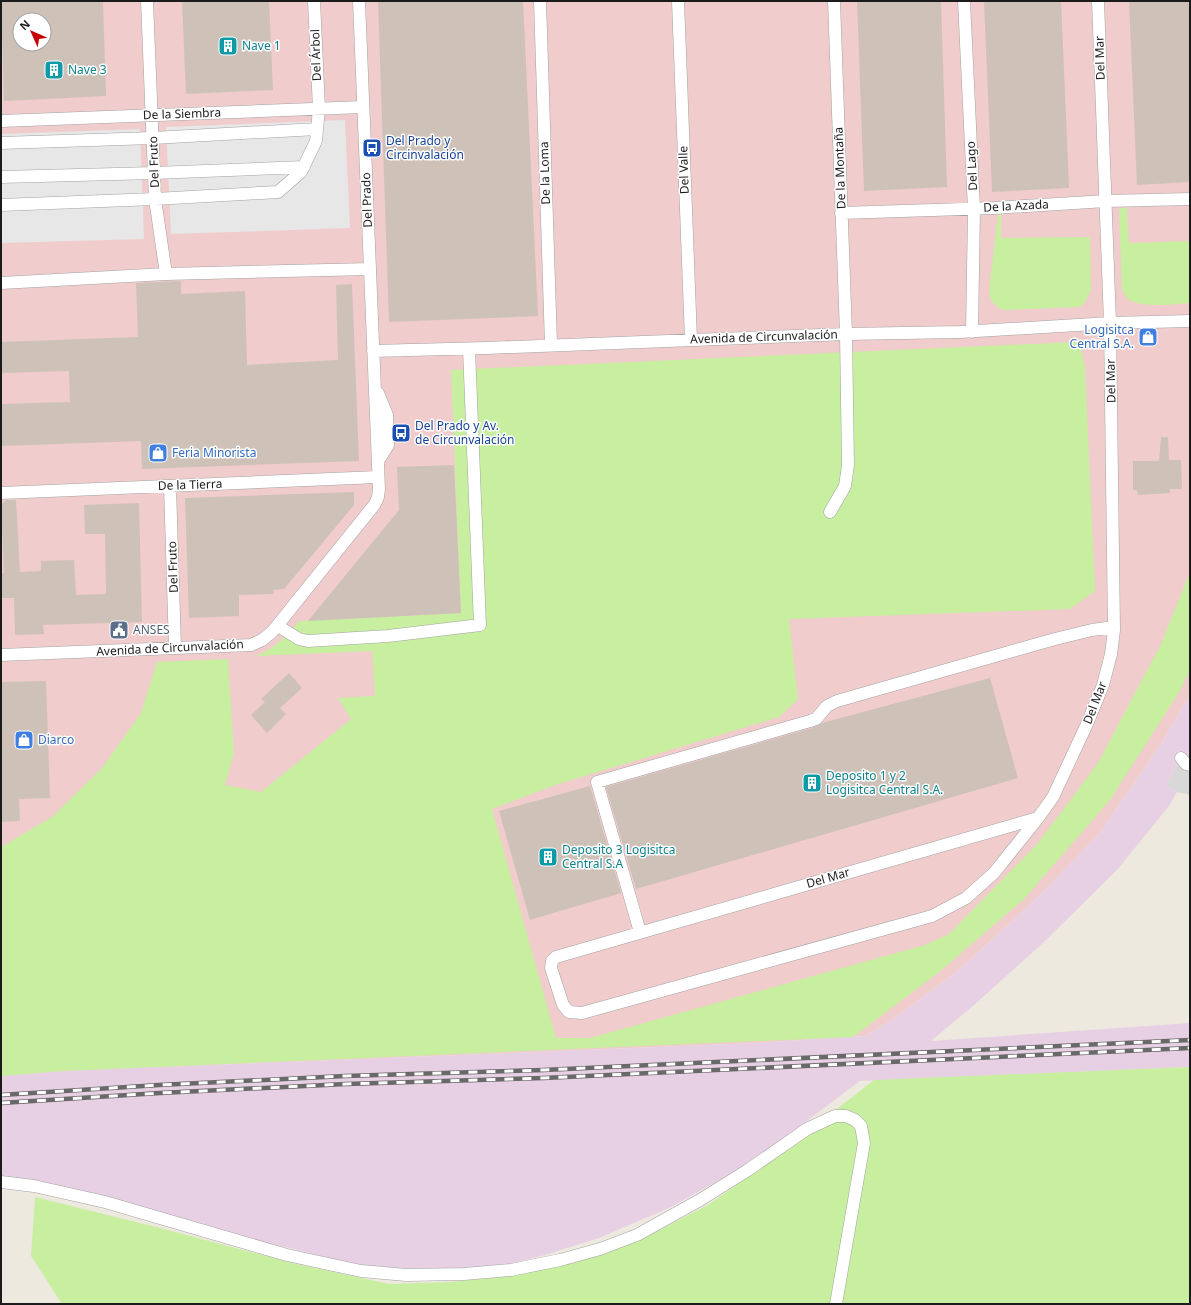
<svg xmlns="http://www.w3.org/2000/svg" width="1191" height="1305" viewBox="0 0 1191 1305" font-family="'Noto Sans',sans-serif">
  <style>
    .residential { fill: #d9d8d8 }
    .commercial { fill: #f1cccc; fill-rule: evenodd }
    .industrial { fill: #e8d0e4 }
    .grass { fill: #c8ee9f }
    .parking { fill: #e7e7e7 }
    .building { fill: #cec1b8; fill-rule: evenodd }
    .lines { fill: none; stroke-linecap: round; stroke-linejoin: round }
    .minor-casing { stroke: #a2a2a2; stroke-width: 13 }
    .minor { stroke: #fff; stroke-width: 12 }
    .rail-casing { stroke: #696969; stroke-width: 4.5 }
    .rail { stroke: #fff; stroke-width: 3; stroke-dasharray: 9; stroke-linecap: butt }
    .labels { text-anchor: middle; stroke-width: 3; stroke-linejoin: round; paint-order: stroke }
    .culture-label { font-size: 12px; fill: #0d838f; stroke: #fff; text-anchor: start }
    .street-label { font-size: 12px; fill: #1b1b1b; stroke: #fff }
    .transit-label { font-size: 12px; fill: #164399; stroke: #fff; text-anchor: start }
    .shop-label { font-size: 12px; fill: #366cbe; stroke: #fff; text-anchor: start }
    .service-label { font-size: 12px; fill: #4e5e75; stroke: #fff; text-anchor: start }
  </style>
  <rect width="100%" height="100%" fill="#eee9df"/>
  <path class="residential" d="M 1190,757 L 1190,795 L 1177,792 L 1166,786 L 1177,765 L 1185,767 Z"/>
  <path class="commercial" d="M 1,1 L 1190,1 L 1190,694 L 1163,741 L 1099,834 L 1037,898 L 959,970 L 892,1020 L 865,1036 L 756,1043 L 63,1071 L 1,1076 ZM 20,20 L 44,20 L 44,44 L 20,44 Z"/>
  <path class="industrial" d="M 1190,694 L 1190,757 L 1185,767 L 1177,765 L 1166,786 L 1177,792 L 1169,806 L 1117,870 L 1044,942 L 974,1005 L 931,1041 L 1190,1023 L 1190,1067 L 860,1081 L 752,1162 L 671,1207 L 599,1238 L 545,1255 L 494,1268 L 432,1269 L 364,1267 L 266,1242 L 36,1181 L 1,1177 L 1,1076 L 63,1071 L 756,1043 L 865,1036 L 892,1020 L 959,970 L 1037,898 L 1099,834 L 1163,741 Z"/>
  <path class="grass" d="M 1121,208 L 1127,208 L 1129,243 L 1190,241 L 1190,303 C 1175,304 1138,309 1127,298 C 1125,296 1124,293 1122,290 L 1119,211 Z
    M 1001,213 L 1001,238 L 1090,237 L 1091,290 L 1084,304 L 1079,307 L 1005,310 C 994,307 989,300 989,289 L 998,214 Z
    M 1075,342 L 1080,345 L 1085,367 L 1095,591 L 1070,609 L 789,619 L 798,699 L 779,717 L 555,785 L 492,809 L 556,1038 L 590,1038 L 925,945 L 949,934 L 1038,843 L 1098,763 L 1161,644 L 1190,572 L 1190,669 L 1181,689 L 1110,800 L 1024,899 L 938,973 L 853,1037 L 63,1071 L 1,1076 L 1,847 L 52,817 L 102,768 L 141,713 L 157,662 L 228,659 L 234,753 L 225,785 L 261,792 L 351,719 L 338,698 L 375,696 L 372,651 L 255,656 C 276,648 285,637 299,621 L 461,613 L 451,370 Z
    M 1190,1067 L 1190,1304 L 62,1304 L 31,1256 L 35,1197 L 164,1229 L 296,1264 L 389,1284 L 451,1282 L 508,1276 L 577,1262 L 644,1238 L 708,1205 L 761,1168 L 874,1080 Z"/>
  <path class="parking" d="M 345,120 L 350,228 L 171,234 L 166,127 Z
    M 140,129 L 144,239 L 1,243 L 1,134 Z"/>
  <path class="building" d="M 1,1 L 103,1 L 106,96 L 4,101 ZM 20,20 L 44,20 L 44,44 L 20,44 Z
    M 182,1 L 269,1 L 273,90 L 186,94 Z
    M 378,1 L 523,1 L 538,316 L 389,322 Z
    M 857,1 L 941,1 L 947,187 L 864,191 Z
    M 984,1 L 1061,1 L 1069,188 L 992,192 Z
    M 1129,1 L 1190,1 L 1190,182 L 1137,185 Z
    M 181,281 L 181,294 L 245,291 L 247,365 L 338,360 L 336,285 L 352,284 L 359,461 L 142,469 L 141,441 L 1,446 L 1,404 L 70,402 L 69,371 L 1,373 L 1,342 L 138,337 L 136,283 Z
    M 1161,437 L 1168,437 L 1169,460 L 1181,460 L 1182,489 L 1170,489 L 1170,493 L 1138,495 L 1137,490 L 1133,490 L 1133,461 L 1159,461 Z
    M 454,465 L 461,613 L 308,621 L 399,510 L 397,467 Z
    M 354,492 L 354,505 L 284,589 L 273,590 L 274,594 L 239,595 L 239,616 L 189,618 L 185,498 Z
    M 6,500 L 16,500 L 20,572 L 41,571 L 41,561 L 74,560 L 76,595 L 106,594 L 105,534 L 85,534 L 84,505 L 139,503 L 142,622 L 43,625 L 44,634 L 15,635 L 14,598 L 1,598 L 1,573 L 4,573 L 1,505 Z
    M 289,673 L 302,688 L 280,708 L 286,714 L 267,733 L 251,715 L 265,702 L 261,699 Z
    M 990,678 L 1018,778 L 636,889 L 606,787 L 812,728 L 822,723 Z
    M 46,681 L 50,798 L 19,799 L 20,821 L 1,822 L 1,682 Z
    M 590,786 L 621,893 L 530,920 L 499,811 Z"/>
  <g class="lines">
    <g class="minor-casing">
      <path id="minor" d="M 147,1 L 155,199 L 166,274
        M 540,1 L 551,345
        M 678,1 L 691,340
        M 964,1 L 974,209 L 972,332
        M 1,121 L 363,107
        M 1,143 L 153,138 L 317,129
        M 1,177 L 154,173 L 304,167
        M 1,205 L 155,199 L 278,192 L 301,172 L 316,141 L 319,109 L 314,1
        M 841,213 L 994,208 L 1106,201 L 1190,199
        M 1,283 L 166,274 L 370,269
        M 373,351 L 486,348 L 846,334 L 960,332 L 1110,323 L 1190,321
        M 378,393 L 387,415 L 388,445 L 378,461
        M 170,486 L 175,648
        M 1,493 L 378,477
        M 830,512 L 845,486 L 848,465 L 846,334 L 834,1
        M 278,626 L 299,639 L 308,641 L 388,636 L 480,625 L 469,349
        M 1,655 L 251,645 L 262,640 L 272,632 L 375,504 L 378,497 L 379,489 L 359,1
        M 1181,758 L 1186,764 L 1190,765
        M 1038,818 L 994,873 L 966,898 L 932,916 L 582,1013 L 569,1012 L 563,1005 L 551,968 L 552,961 L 556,957 L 1038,818 L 1053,797 L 1087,724 L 1103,685 L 1111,654 L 1114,630 L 1110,323 L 1098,1
        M 640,932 L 597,782 L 810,721 L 816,719 L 827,706 L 837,701 L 1055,639 L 1092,630 L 1114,627
        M 1,1182 L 34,1186 L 105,1202 L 287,1255 L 361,1271 L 406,1275 L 464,1274 L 511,1270 L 560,1260 L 600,1249 L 637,1235 L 700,1200 L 748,1170 L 807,1129 L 835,1116 L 846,1116 L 855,1120 L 861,1126 L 864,1143 L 836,1304"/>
    </g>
    <use href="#minor" class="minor"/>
    <g class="rail-casing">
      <path id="rail" d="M 1,1095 L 159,1085 L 345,1076 L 544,1070 L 1190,1040
        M 1,1103 L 160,1093 L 346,1084 L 544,1078 L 1190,1048"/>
    </g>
    <use href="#rail" class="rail"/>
  </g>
  <defs>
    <g id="building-square" transform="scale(1)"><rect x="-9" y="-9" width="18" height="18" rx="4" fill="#0f9aa8" stroke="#fff"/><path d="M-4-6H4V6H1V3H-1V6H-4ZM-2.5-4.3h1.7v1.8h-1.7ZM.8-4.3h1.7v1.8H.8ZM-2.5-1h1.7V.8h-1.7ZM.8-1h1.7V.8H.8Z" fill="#fff"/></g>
    <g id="bus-square" transform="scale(1)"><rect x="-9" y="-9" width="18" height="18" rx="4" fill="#1a4fb4" stroke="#fff"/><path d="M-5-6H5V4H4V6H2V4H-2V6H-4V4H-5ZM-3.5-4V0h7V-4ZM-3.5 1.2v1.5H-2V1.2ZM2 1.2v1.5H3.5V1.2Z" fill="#fff"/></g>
    <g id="shop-square" transform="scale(1)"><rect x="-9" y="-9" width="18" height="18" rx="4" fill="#3f7fe0" stroke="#fff"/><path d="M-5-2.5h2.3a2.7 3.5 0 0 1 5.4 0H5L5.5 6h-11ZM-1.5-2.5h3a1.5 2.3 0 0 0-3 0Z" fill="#fff"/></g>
    <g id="civic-square" transform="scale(1)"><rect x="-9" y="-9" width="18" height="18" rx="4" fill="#5c6f8a" stroke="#fff"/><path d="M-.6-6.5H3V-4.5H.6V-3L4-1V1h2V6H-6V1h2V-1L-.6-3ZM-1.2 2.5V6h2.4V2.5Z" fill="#fff"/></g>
  </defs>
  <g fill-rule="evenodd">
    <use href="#building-square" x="228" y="46"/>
    <use href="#building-square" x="54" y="70"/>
    <use href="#bus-square" x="372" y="148"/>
    <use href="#shop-square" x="1148" y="337"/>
    <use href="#bus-square" x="401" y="433"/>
    <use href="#shop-square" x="158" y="453"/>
    <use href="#civic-square" x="119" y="630"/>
    <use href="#shop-square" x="24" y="740"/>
    <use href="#building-square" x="812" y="783"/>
    <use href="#building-square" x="548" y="857"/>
  </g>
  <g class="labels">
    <g class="culture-label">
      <text x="242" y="50">Nave 1</text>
      <text x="68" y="74">Nave 3</text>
      <text x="826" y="780">Deposito 1 y 2<tspan x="826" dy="14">Logisitca Central S.A.</tspan></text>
      <text x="562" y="854">Deposito 3 Logisitca<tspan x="562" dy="14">Central S.A</tspan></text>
    </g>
    <g class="street-label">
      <text transform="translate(316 55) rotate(-92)" y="4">Del Árbol</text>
      <text transform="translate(1100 58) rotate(-92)" y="4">Del Mar</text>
      <text transform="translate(182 114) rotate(-2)" y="4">De la Siembra</text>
      <text transform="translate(154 162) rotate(-92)" y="4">Del Fruto</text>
      <text transform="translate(972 166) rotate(-93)" y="4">Del Lago</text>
      <text transform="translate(840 168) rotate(-92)" y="4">De la Montaña</text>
      <text transform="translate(684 170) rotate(-92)" y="4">Del Valle</text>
      <text transform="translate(545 173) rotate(-92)" y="4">De la Loma</text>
      <text transform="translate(367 200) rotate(-92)" y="4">Del Prado</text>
      <text transform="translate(1016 206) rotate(-3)" y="4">De la Azada</text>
      <text transform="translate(764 337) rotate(-2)" y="4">Avenida de Circunvalación</text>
      <text transform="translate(1111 381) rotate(-91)" y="4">Del Mar</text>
      <text transform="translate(190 485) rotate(-2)" y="4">De la Tierra</text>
      <text transform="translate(173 567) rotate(-92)" y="4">Del Fruto</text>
      <text transform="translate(170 648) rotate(-3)" y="4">Avenida de Circunvalación</text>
      <text transform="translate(1095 703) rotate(-69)" y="4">Del Mar</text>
      <text transform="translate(828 878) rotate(-16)" y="4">Del Mar</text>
    </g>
    <g class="transit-label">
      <text x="386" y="145">Del Prado y<tspan x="386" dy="14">Circinvalación</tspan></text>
      <text x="415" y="430">Del Prado y Av.<tspan x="415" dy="14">de Circunvalación</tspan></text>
    </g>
    <g class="shop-label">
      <text x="1134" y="334" text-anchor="end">Logisitca<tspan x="1134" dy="14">Central S.A.</tspan></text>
      <text x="172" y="457">Feria Minorista</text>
      <text x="38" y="744">Diarco</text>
    </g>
    <g class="service-label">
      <text x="133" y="634">ANSES</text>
    </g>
  </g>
  <rect width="1191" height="1305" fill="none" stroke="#1b1b1b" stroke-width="4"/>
  <g transform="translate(32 32) rotate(315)"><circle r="19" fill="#ffffff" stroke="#a4a4a4"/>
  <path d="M0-3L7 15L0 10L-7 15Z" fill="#c60006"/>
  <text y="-6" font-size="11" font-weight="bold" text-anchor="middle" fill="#1b1b1b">N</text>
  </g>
</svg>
